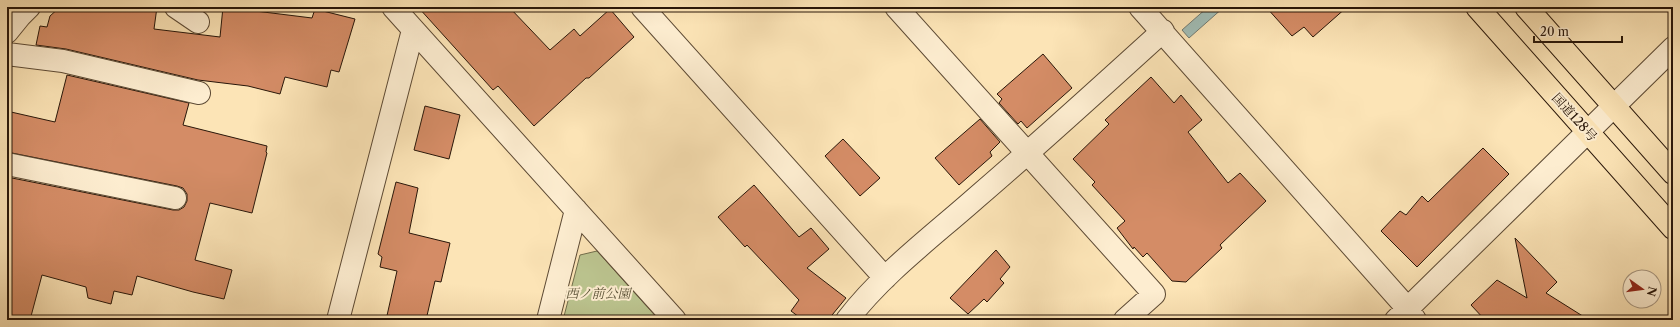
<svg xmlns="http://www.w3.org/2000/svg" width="1680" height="327" viewBox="0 0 1680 327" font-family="'Libre Caslon Text','Noto Serif JP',serif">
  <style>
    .green { fill: #bcc590; stroke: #726e4c }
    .water { fill: #a1bdb6; stroke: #717a71 }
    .building { fill: #d48c66; stroke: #281609 }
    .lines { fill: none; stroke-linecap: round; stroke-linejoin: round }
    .minor-casing { stroke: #5d4a34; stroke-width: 24 }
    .highway-casing { stroke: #281609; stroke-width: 24 }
    .minor { stroke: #fdedd0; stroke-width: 22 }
    .highway { stroke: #fce4b6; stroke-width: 22 }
    .labels { text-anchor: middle; stroke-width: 4; stroke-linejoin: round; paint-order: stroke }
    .street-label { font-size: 13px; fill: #281609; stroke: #fdedd0 }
    .park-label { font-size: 13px; font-style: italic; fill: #5c5338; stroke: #fdedd0 }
  </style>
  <rect width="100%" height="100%" fill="#fce4b6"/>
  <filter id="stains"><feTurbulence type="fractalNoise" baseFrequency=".005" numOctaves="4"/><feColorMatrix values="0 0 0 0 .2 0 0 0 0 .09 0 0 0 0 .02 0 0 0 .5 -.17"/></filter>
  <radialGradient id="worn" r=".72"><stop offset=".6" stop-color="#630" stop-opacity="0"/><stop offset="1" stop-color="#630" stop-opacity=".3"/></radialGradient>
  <path class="green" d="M 597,251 L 659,320 L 563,320 L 580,255 Z"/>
  <path class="water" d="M 1208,7 L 1224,7 L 1189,38 L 1182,30 Z"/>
  <path class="building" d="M 60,7 L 157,7 L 154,29 L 220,37 L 223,7 L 312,18 L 315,9 L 355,19 L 339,72 L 331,70 L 327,87 L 285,77 L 280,94 L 248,86 L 198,80 L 66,49 L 36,45 L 40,26 L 47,27 L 50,16 Z
    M 418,7 L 509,7 L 550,50 L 574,29 L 580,36 L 610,9 L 634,37 L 589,78 L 586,78 L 534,126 L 498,86 L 493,90 Z
    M 1266,7 L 1347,7 L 1313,37 L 1304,27 L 1292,36 Z
    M 1043,54 L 1072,88 L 1027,128 L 1021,121 L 1018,124 L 999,103 L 1002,99 L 997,94 Z
    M 67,75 L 189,103 L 183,125 L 267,146 L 266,152 L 267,153 L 252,213 L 210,203 L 195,260 L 232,270 L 224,299 L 193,292 L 137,276 L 132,295 L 114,291 L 111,304 L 88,298 L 86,287 L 42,275 L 30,320 L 7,320 L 7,177 L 173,210 L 179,210 L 184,207 L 187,201 L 187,194 L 183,188 L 177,186 L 7,152 L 7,134 L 11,112 L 55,122 Z
    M 1151,77 L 1174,103 L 1181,95 L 1202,120 L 1188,132 L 1228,183 L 1240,173 L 1266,201 L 1220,245 L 1222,248 L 1186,282 L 1172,281 L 1147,253 L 1143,257 L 1134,247 L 1133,249 L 1117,228 L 1125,221 L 1092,185 L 1095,182 L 1073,159 L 1109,124 L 1105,120 Z
    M 425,106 L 460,115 L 449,159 L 414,150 Z
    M 980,119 L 1000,142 L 990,152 L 992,156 L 959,185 L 935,158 Z
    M 843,139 L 880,178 L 860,196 L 825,156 Z
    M 1483,148 L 1509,174 L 1417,267 L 1381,231 L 1400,211 L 1406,215 L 1422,196 L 1428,202 Z
    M 396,182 L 418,188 L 409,233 L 450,243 L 441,282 L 435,281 L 426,320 L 386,320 L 397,271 L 380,267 L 382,257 L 378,254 Z
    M 754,185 L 799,237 L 811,228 L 829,249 L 807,268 L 846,298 L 828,320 L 803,320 L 791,311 L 799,300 L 747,245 L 745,247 L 718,217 Z
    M 1515,238 L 1557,282 L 1546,293 L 1589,320 L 1485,320 L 1471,305 L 1497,280 L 1527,298 Z
    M 996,250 L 1010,267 L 1000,279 L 1004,283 L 987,302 L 984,299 L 968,314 L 950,298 Z"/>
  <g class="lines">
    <g class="minor-casing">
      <path id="minor" d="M 176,7 L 198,22
        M 393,7 L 675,320
        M 642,7 L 885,278
        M 896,7 L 1154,294 L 1125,320
        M 1140,7 L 1408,309 L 1415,320
        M 7,32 L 20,16 L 29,7
        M 7,54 L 63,61 L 199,93
        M 7,164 L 175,198
        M 338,320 L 413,30
        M 548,320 L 576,210
        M 847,320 C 883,273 933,236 977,197 C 1040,143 1101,87 1163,31
        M 1396,320 L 1673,48"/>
    </g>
    <g class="highway-casing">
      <path id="highway" d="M 1477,7 L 1673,228
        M 1526,7 L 1673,173"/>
    </g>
    <use href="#minor" class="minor"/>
    <use href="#highway" class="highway"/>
  </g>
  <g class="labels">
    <g class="street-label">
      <text transform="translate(1575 117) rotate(48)" y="5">国道128号</text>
    </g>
    <g class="park-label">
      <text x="598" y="298">西ノ前公園</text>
    </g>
  </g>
  <rect width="1680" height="327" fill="none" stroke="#fce4b6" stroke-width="24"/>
  <rect x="8" y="8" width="1664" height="311" fill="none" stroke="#281609" stroke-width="2"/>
  <rect x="12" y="12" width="1656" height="303" fill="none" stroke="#281609"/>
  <g transform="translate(1642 289) rotate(104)"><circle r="19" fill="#fdedd0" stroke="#a89780"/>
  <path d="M0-3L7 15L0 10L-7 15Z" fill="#8f2418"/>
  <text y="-6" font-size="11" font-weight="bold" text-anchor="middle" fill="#281609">N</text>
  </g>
  <path d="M1534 36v6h88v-6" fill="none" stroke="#281609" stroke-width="2"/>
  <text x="1540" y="36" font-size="12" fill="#281609" stroke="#fdedd0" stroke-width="3" paint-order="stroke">20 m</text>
  <rect width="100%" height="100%" filter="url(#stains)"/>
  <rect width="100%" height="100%" fill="url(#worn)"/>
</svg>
